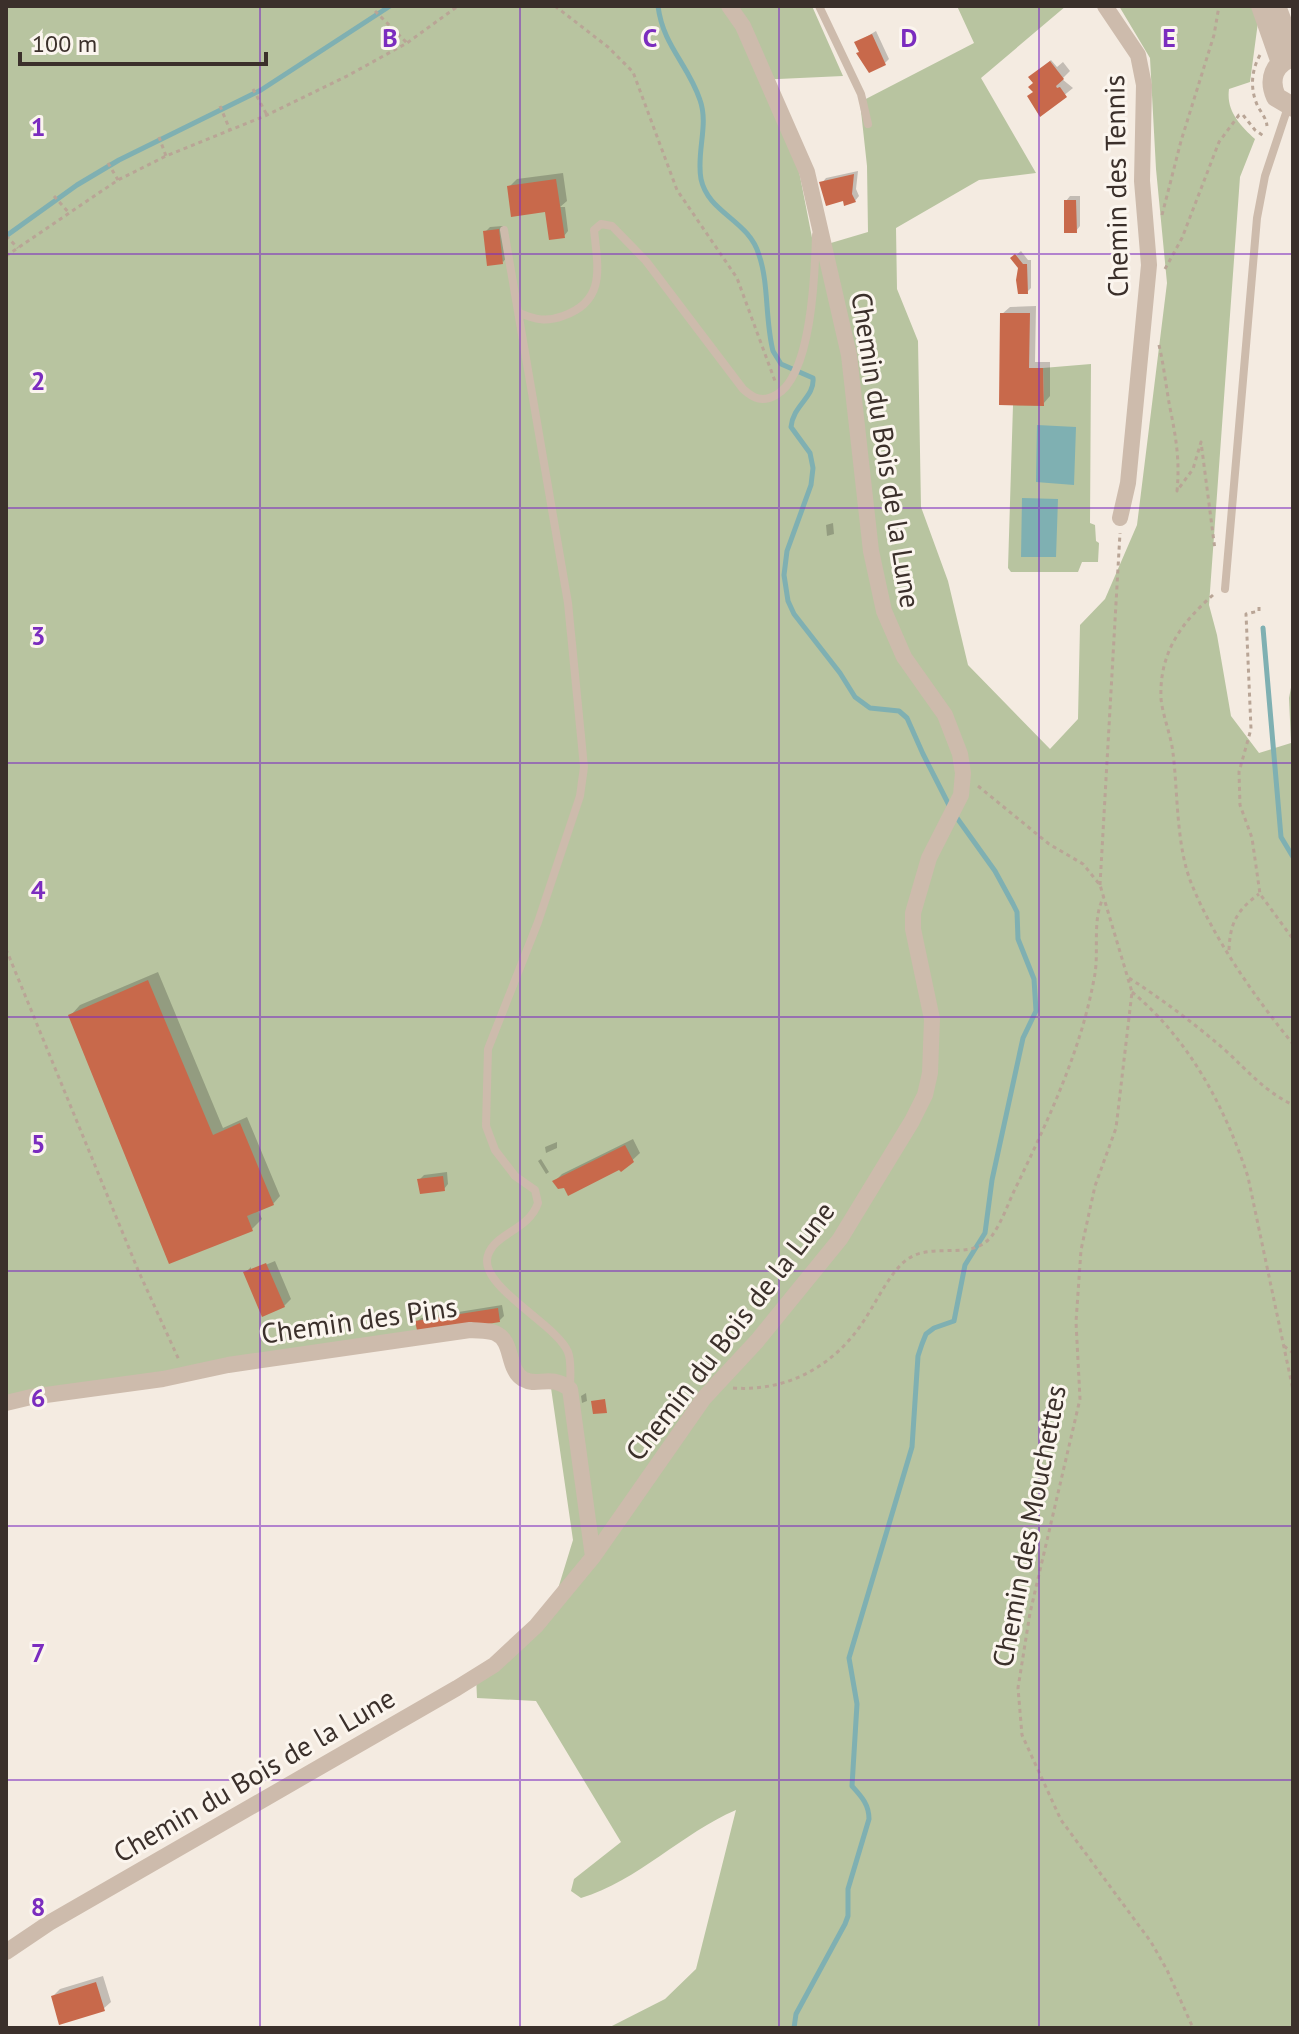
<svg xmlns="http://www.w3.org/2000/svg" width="1299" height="2034" viewBox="0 0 1299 2034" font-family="'PT Sans',sans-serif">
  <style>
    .green { fill: #b8c4a0 }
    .water { fill: #7fb0b2 }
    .shadow { fill: #0003 }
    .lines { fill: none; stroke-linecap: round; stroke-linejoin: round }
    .stream { stroke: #7fb0b2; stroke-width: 5 }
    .building { fill: #c8694b }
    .path { stroke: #b9a596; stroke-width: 3; stroke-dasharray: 4 4; stroke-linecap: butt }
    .service { stroke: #cdbbac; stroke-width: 8 }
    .minor { stroke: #cdbbac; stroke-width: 16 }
    .tertiary { stroke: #cdbbac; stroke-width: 20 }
    .grid { fill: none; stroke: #7b2cbf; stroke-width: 2; stroke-opacity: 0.55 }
    .labels { text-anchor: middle; stroke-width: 6; stroke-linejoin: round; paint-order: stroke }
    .street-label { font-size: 28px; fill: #3b302b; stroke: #fbf5ee }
    .grid-label { font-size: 26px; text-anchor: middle; font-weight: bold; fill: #7b2cbf; stroke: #fbf5ee; stroke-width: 6; stroke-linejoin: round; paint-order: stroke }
  </style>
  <rect width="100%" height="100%" fill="#f4ebe1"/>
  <path class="green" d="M 6,6 L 812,6 L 843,76 L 759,80 L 799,171 L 814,248 L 868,232 L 867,166 L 860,102 L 974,43 L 957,6 L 1066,6 L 981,78 L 1036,173 L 979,180 L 896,228 L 897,289 L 918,341 L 921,507 L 948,581 L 968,665 L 1050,749 L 1078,719 L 1080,625 L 1105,599 L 1137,525 L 1167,283 L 1156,169 L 1150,58 L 1119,6 L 1256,6 L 1258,22 L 1250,82 L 1229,89 C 1226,111 1240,125 1255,139 L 1240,177 L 1209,605 L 1217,635 L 1231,716 L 1259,753 L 1291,743 L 1289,698 L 1293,677 L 1293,2028 L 608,2028 L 665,1999 L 696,1969 L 736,1810 C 682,1833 638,1881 581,1898 L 571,1891 L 574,1879 L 621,1842 L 536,1701 L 477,1698 L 476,1676 L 553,1605 L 573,1540 L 550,1381 L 527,1381 L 496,1333 L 6,1403 Z
    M 1091,364 L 1090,523 L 1095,525 L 1096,541 L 1099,543 L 1098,562 L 1082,562 L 1078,572 L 1011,572 L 1008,568 L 1013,405 L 1044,405 L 1043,368 Z"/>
  <path class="water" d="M 1037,425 L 1076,427 L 1074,485 L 1036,482 Z
    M 1022,498 L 1058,499 L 1056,557 L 1021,557 Z"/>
  <path class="shadow" d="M 876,31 L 889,59 L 885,63 L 856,43 Z
    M 1051,60 L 1057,67 L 1063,62 L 1070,71 L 1062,79 L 1073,88 L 1041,114 L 1035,92 L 1035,83 L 1038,71 Z
    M 858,171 L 856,189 L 859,196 L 855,201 L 844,198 L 822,183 L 826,178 Z
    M 563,173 L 567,201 L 560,207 L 565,207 L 568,231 L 564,236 L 550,209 L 509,187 L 517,179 Z
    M 1070,196 L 1080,196 L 1080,226 L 1076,231 L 1066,201 Z
    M 503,226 L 507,257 L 503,262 L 485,232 L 490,227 Z
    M 1021,251 L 1028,260 L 1031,260 L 1031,288 L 1027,292 L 1020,268 L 1013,258 Z
    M 1036,306 L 1035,362 L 1050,362 L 1050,396 L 1043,404 L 1002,314 L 1010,307 Z
    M 833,523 L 834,534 L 827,536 L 826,525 Z
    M 158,972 L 223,1128 L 247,1117 L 280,1196 L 273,1204 L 258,1210 L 262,1219 L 252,1229 L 71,1015 L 80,1005 Z
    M 633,1139 L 640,1153 L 624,1168 L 619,1167 L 565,1186 L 555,1181 L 562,1174 Z
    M 557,1142 L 557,1148 L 546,1153 L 545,1147 Z
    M 541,1159 L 549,1172 L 546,1174 L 538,1161 Z
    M 447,1172 L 448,1184 L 444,1189 L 419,1180 L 424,1175 Z
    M 275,1261 L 291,1299 L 284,1306 L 246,1272 L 251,1267 L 251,1271 Z
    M 502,1305 L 504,1316 L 500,1320 L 417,1322 L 421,1318 Z
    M 586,1393 L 587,1401 L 582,1403 L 581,1396 Z
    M 103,1976 L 111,2002 L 103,2009 L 53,1996 L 60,1989 Z"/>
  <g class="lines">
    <path class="stream" d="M 658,6 C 663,46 688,64 700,100 C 709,125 696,153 701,179 C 708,213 749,220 759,255 C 769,284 765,320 773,351 L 781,364 L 813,378 C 815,397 793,405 791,427 L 810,453 L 813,468 L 811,485 L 787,551 L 784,575 L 788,601 L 794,614 L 840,673 L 855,697 L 870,708 L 899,711 L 907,718 L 923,754 L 952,811 L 995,871 L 1013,904 L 1017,912 L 1018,939 L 1034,979 L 1036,1011 L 1023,1038 L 992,1180 L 985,1233 L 965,1265 L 954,1321 L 934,1328 L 926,1334 L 922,1344 L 918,1356 L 912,1447 L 849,1658 L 857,1704 L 852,1786 C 861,1796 869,1804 869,1819 L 848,1889 L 848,1916 L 845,1924 L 796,2014 L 794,2028
      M 6,236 L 77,185 L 119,160 L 261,90 L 390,6
      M 1263,628 L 1281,837 L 1293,857"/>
  </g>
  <path class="building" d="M 872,34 L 886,65 L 869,73 L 856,53 L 859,52 L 854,42 Z
    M 1050,61 L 1064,79 L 1056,86 L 1057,88 L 1060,87 L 1067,97 L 1040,117 L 1027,96 L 1033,92 L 1028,87 L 1033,83 L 1028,77 Z
    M 854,174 L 852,194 L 856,202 L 844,206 L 843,201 L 826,206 L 819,182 Z
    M 556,179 L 565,238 L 549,240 L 545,212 L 511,217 L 507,186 Z
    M 1064,200 L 1076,200 L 1077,233 L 1064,233 Z
    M 499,229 L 503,264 L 487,266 L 483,231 Z
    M 1015,254 L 1023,264 L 1027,264 L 1028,294 L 1018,294 L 1016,280 L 1018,268 L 1010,258 Z
    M 1000,313 L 1030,313 L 1029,368 L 1043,368 L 1044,406 L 999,405 Z
    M 148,980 L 213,1135 L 240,1123 L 274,1205 L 247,1216 L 253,1231 L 169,1264 L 68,1015 Z
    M 625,1145 L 634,1162 L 621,1172 L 619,1170 L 568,1196 L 564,1188 L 558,1189 L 552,1181 Z
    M 443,1176 L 445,1191 L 420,1194 L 417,1179 Z
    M 266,1263 L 285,1307 L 262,1317 L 243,1272 Z
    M 498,1308 L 500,1322 L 418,1335 L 415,1321 Z
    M 605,1399 L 607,1413 L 593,1414 L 591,1401 Z
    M 96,1982 L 105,2011 L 59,2025 L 51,1996 Z"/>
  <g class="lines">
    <path class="path" d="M 555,6 L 608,47 L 633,72 L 677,190 L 737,278 L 775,381
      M 375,11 L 407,43
      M 1260,55 C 1252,69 1250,86 1256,102 C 1259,111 1266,116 1267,126
      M 253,89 L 267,115
      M 220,106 L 230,130
      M 159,137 L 166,156
      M 108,163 L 118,180
      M 54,196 L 70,214
      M 1162,215 L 1181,141 L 1214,35 L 1219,6
      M 6,236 L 18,248
      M 6,256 L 118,180 L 166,156 L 267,115 L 349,75 L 407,43 L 458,6
      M 1165,269 L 1182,238 L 1219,142 L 1239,115 L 1243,115 L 1255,130 L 1265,137
      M 1159,345 C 1164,366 1166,387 1170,408 C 1176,437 1180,461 1177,491 L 1193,469 L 1201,442 L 1215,550
      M 1213,595 C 1180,624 1159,654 1161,699 C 1163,717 1171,735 1173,753 C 1178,793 1176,847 1192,885 C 1214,939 1256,999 1293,1044
      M 1259,607 L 1259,611 L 1246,614 L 1251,729 L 1239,772 L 1240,805 L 1252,838 L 1260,894 L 1293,939
      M 978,786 L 1049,844 L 1083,864 L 1100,885 L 1132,992 L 1116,1128 L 1095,1186 L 1081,1250 L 1076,1322 L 1080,1399 L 1030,1613 L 1018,1688 L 1022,1735 L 1061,1820 L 1151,1942 L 1167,1970 L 1193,2028
      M 1100,885 L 1120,533
      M 6,949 L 138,1270 L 179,1360
      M 1229,950 C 1230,923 1237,910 1259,894
      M 1129,978 C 1163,1000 1195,1024 1225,1050 C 1249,1072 1263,1090 1293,1105
      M 1132,992 C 1189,1039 1225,1107 1248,1177 L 1293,1390
      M 1284,1346 L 1293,1353
      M 733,1388 C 788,1392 836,1365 865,1319 C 876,1302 885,1283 898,1268 C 925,1235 967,1265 991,1237 C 1003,1221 1009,1200 1018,1183 C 1049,1118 1081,1050 1094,979 C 1100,952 1091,921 1104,896"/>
    <path class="service" d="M 819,6 L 861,94 L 868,124
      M 504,230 L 568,603 L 584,767 L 580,796 L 538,922 L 488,1049 L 486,1126 L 495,1150 L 515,1176 L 535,1190 L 538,1203 C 529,1230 495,1233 488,1255 C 477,1286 557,1324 568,1352 C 572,1362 570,1378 570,1389
      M 520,313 C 535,320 547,322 563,316 C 606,301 598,268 594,230 L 601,224 L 612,226 L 646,261 L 743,389 C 753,398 762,403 776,395 C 812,375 815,273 816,235
      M 1225,589 L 1257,218 L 1265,176 L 1288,107"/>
    <path class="minor" d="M 1105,6 L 1138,55 L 1144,85 L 1142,181 L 1149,265 L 1128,483 L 1120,518
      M 6,1403 L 31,1397 L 163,1379 L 228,1365 L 470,1330 C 477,1331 488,1330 495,1333 C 514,1341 506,1368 523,1379 C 538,1388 549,1373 570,1389 L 593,1557
      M 6,1952 L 49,1923 L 457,1688 L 494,1665 L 536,1626 L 593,1557 L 704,1398 L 757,1341 L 840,1239 L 912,1121 L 925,1095 L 930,1073 L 932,1019 L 913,929 L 913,913 L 929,858 L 961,795 L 963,773 L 960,754 L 945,715 L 904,657 L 884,611 L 871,551 L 849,355 L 807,172 L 743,26 L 729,6"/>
    <path class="tertiary" d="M 1261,6 L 1281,63
      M 1276,6 L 1293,51
      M 1293,57 C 1274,63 1268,79 1276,97 L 1293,107"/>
  </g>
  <path class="grid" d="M 260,6 L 260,2028M 520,6 L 520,2028M 779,6 L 779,2028M 1039,6 L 1039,2028M 6,254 L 1293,254M 6,508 L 1293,508M 6,763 L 1293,763M 6,1017 L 1293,1017M 6,1271 L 1293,1271M 6,1526 L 1293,1526M 6,1780 L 1293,1780"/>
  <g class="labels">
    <g class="street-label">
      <text transform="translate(1116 186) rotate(-91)" y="10">Chemin des Tennis</text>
      <text transform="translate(886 450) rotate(81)" y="10">Chemin du Bois de la Lune</text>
      <text transform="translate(359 1320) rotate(-8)" y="10">Chemin des Pins</text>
      <text transform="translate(730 1331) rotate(-52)" y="10">Chemin du Bois de la Lune</text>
      <text transform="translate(1029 1526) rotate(-79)" y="10">Chemin des Mouchettes</text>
      <text transform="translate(254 1775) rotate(-30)" y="10">Chemin du Bois de la Lune</text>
    </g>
  </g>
  <g class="grid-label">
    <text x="390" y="47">B</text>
    <text x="650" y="47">C</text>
    <text x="909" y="47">D</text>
    <text x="1169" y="47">E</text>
    <text x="38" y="136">1</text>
    <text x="38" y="390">2</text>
    <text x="38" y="645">3</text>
    <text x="38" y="899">4</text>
    <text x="38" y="1153">5</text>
    <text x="38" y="1407">6</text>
    <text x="38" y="1662">7</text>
    <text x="38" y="1916">8</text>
  </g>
  <rect width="1299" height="2034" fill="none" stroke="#3b302b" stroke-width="16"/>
  <path d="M20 52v12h246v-12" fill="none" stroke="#3b302b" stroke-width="4"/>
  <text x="32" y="52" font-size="24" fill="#3b302b" stroke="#fbf5ee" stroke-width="6" paint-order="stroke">100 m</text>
</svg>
